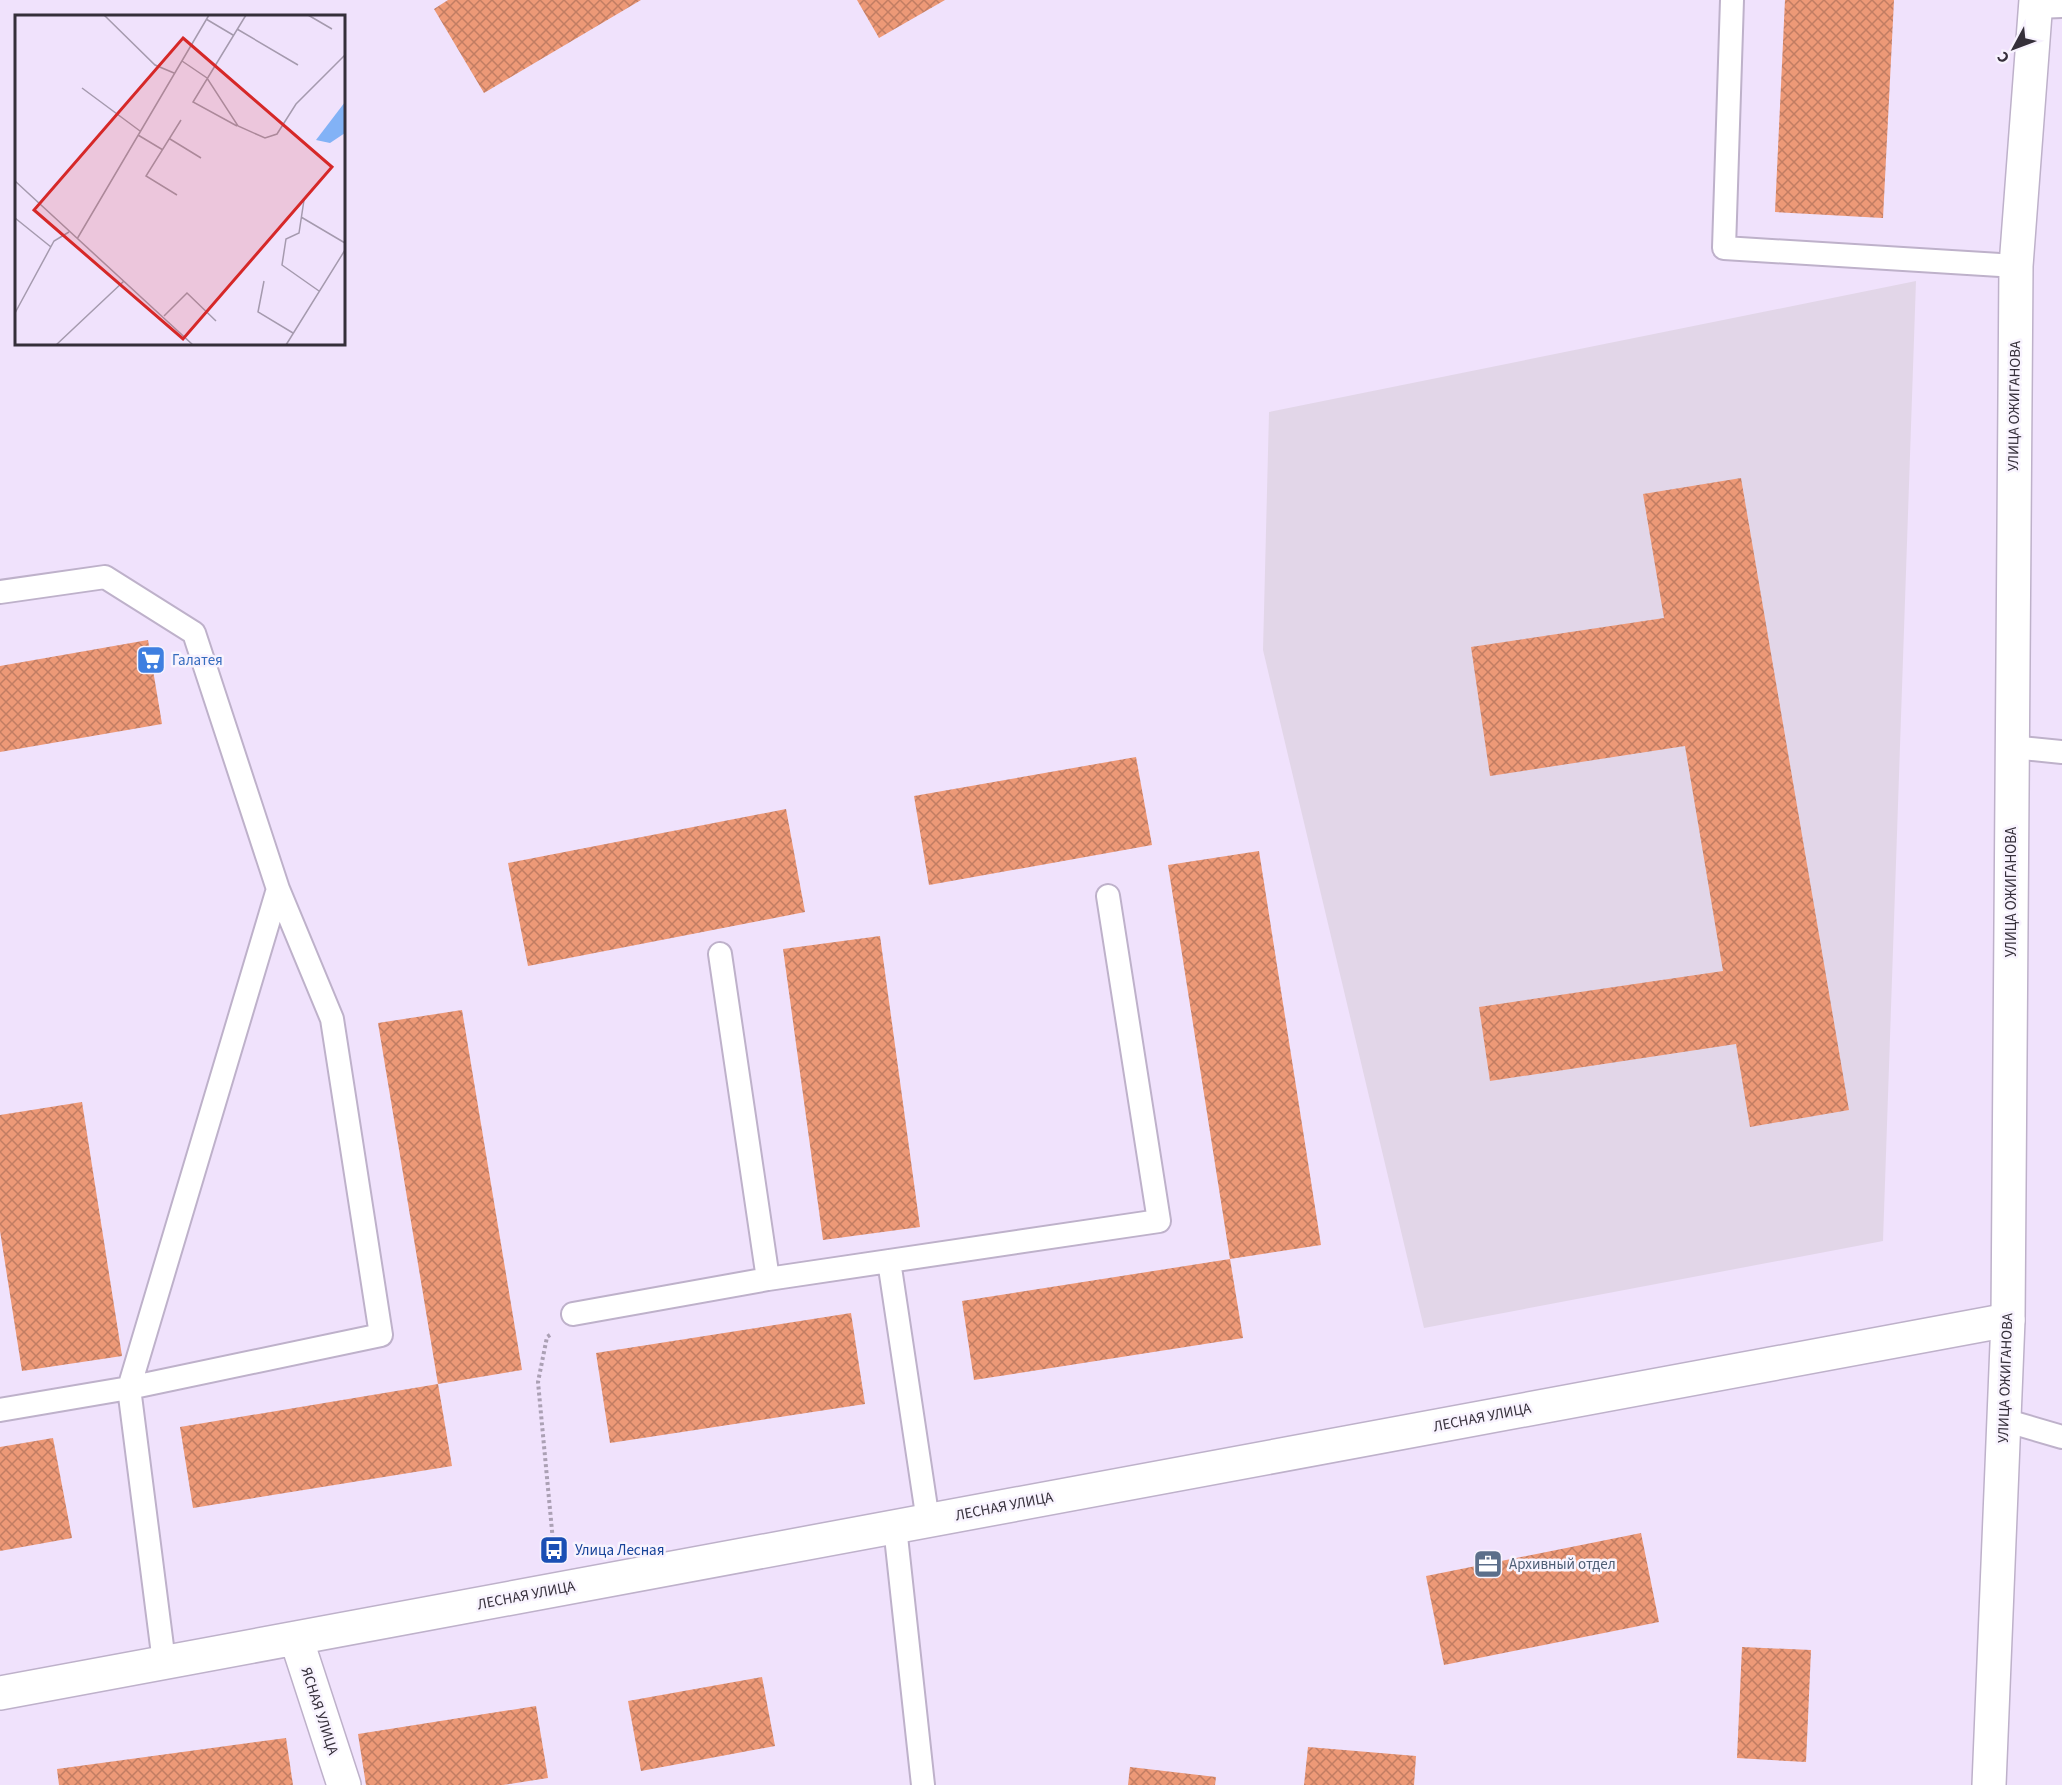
<svg xmlns="http://www.w3.org/2000/svg" width="2062" height="1785" viewBox="0 0 2062 1785" font-family="'Source Sans 3',sans-serif">
  <style>
    .education { fill: #e2d6e8 }
    .building { fill: url(#building-cross-hatch) }
    .lines { fill: none; stroke-linecap: round; stroke-linejoin: round }
    .lane-casing { stroke: #beb1ca; stroke-width: 26 }
    .street-casing { stroke: #beb1ca; stroke-width: 36 }
    .secondary-casing { stroke: #beb1ca; stroke-width: 36 }
    .path { stroke: #aba0b4; stroke-width: 4; stroke-dasharray: 3 3; stroke-linecap: butt }
    .lane { stroke: #fff; stroke-width: 22 }
    .street { stroke: #fff; stroke-width: 33 }
    .secondary { stroke: #fff; stroke-width: 33 }
    .labels { text-anchor: middle; stroke-width: 5; stroke-linejoin: round; paint-order: stroke }
    .street-label { font-size: 15px; fill: #352f3a; stroke: #f8f3fe }
    .shop-label { font-size: 15px; fill: #366cbe; stroke: #f8f3fe; text-anchor: start }
    .transit-label { font-size: 15px; fill: #164399; stroke: #f8f3fe; text-anchor: start }
    .service-label { font-size: 15px; fill: #4e5e75; stroke: #f8f3fe; text-anchor: start }
    .inset-road { fill: none; stroke: #a59aae; stroke-width: 1.5 }
    .view { fill: #d62828; fill-opacity: 0.15; stroke: #d62828; stroke-width: 3 }
    .inset-edge { fill: none; stroke: #352f3a; stroke-width: 3 }
  </style>
  <defs>
    <pattern id="building-cross-hatch" width="8" height="8" patternUnits="userSpaceOnUse" patternTransform="scale(1.5)"><rect width="8" height="8" fill="#ed9977"/><path d="M0 0l8 8M0 8l8-8" fill="none" stroke="#c17d63"/></pattern>
  </defs>
  <rect width="100%" height="100%" fill="#f0e2fc"/>
  <path class="education" d="M 1916,281 L 1883,1241 L 1424,1328 L 1263,650 L 1269,412 Z"/>
  <path class="building" d="M 448,0 L 641,0 L 484,93 L 434,9 Z
    M 857,0 L 945,0 L 879,38 Z
    M 1785,0 L 1894,0 L 1883,218 L 1775,212 Z
    M 1741,478 L 1849,1110 L 1750,1127 L 1736,1044 L 1490,1081 L 1479,1007 L 1723,971 L 1685,746 L 1490,776 L 1471,647 L 1664,618 L 1643,494 Z
    M 148,640 L 162,724 L 0,752 L 0,666 Z
    M 1136,757 L 1152,845 L 929,885 L 914,796 Z
    M 786,809 L 805,912 L 528,966 L 508,863 Z
    M 1259,851 L 1321,1245 L 1230,1259 L 1168,865 Z
    M 880,936 L 920,1227 L 823,1240 L 783,949 Z
    M 462,1010 L 522,1370 L 438,1384 L 378,1023 Z
    M 82,1102 L 122,1356 L 22,1371 L 0,1231 L 0,1115 Z
    M 1230,1259 L 1243,1338 L 974,1380 L 962,1301 Z
    M 851,1313 L 865,1404 L 610,1443 L 596,1353 Z
    M 438,1384 L 452,1466 L 193,1508 L 180,1427 Z
    M 53,1438 L 72,1538 L 0,1551 L 0,1447 Z
    M 1641,1533 L 1659,1622 L 1444,1665 L 1426,1576 Z
    M 1742,1647 L 1811,1650 L 1806,1762 L 1737,1758 Z
    M 762,1677 L 775,1746 L 641,1771 L 628,1701 Z
    M 536,1706 L 548,1778 L 503,1785 L 366,1785 L 358,1734 Z
    M 286,1738 L 293,1785 L 59,1785 L 57,1769 Z
    M 1308,1747 L 1416,1756 L 1414,1785 L 1304,1785 Z
    M 1130,1767 L 1216,1777 L 1215,1785 L 1128,1785 Z"/>
  <g class="lines">
    <g class="lane-casing">
      <path id="lane" d="M 1732,0 L 1724,248 L 2016,266
        M 2036,7 L 2062,6
        M 0,592 L 105,577 L 194,633 L 278,889 L 129,1388 L 164,1662
        M 2012,747 L 2062,752
        M 720,954 L 768,1279
        M 889,1261 L 928,1521
        M 573,1314 L 768,1279 L 1159,1221 L 1108,896
        M 0,1410 L 129,1388 L 381,1335 L 332,1019 L 278,889
        M 2004,1420 L 2062,1437
        M 895,1527 L 923,1785"/>
    </g>
    <g class="street-casing">
      <path id="street" d="M 296,1638 L 344,1785
        M 0,1693 L 2008,1320"/>
    </g>
    <g class="secondary-casing">
      <path id="secondary" d="M 1989,1785 L 2008,1320 L 2016,266 L 2036,0"/>
    </g>
    <path class="path" d="M 550,1335 L 547,1337 L 538,1382 L 554,1552"/>
    <use href="#lane" class="lane"/>
    <use href="#street" class="street"/>
    <use href="#secondary" class="secondary"/>
  </g>
  <defs>
    <g id="supermarket-square" transform="scale(1.5)"><rect x="-9" y="-9" width="18" height="18" rx="4" fill="#3f7fe0" stroke="#f8f3fe"/><path d="M-6-5.5h2.5l.6 2H6L4.5 2H-2.5L-4.4-4H-6ZM-1.5 3.2a1.3 1.3 0 1 0 .1 0ZM3 3.2a1.3 1.3 0 1 0 .1 0Z" fill="#fff"/></g>
    <g id="bus-square" transform="scale(1.5)"><rect x="-9" y="-9" width="18" height="18" rx="4" fill="#1a4fb4" stroke="#f8f3fe"/><path d="M-5-6H5V4H4V6H2V4H-2V6H-4V4H-5ZM-3.5-4V0h7V-4ZM-3.5 1.2v1.5H-2V1.2ZM2 1.2v1.5H3.5V1.2Z" fill="#fff"/></g>
    <g id="office-square" transform="scale(1.5)"><rect x="-9" y="-9" width="18" height="18" rx="4" fill="#5c6f8a" stroke="#f8f3fe"/><path d="M-6-3h4V-5.5h4V-3h4V5H-6ZM-1-4.5V-3h2v-1.5ZM-6 0V1H6V0Z" fill="#fff"/></g>
  </defs>
  <g fill-rule="evenodd">
    <use href="#supermarket-square" x="151" y="660"/>
    <use href="#bus-square" x="554" y="1550"/>
    <use href="#office-square" x="1488" y="1564"/>
  </g>
  <g class="labels">
    <g class="street-label">
      <text transform="translate(2014 406) rotate(-89)" y="5">УЛИЦА ОЖИГАНОВА</text>
      <text transform="translate(2011 892) rotate(-90)" y="5">УЛИЦА ОЖИГАНОВА</text>
      <text transform="translate(2005 1378) rotate(-88)" y="5">УЛИЦА ОЖИГАНОВА</text>
      <text transform="translate(1482 1417) rotate(-11)" y="5">ЛЕСНАЯ УЛИЦА</text>
      <text transform="translate(1004 1506) rotate(-11)" y="5">ЛЕСНАЯ УЛИЦА</text>
      <text transform="translate(526 1595) rotate(-11)" y="5">ЛЕСНАЯ УЛИЦА</text>
      <text transform="translate(320 1711) rotate(72)" y="5">ЯСНАЯ УЛИЦА</text>
    </g>
    <g class="shop-label">
      <text x="172" y="665">Галатея</text>
    </g>
    <g class="transit-label">
      <text x="575" y="1555">Улица Лесная</text>
    </g>
    <g class="service-label">
      <text x="1509" y="1569">Архивный отдел</text>
    </g>
  </g>
  <g transform="translate(15 15)">
    <rect width="330" height="330" fill="#f0e2fc"/>
    <path d="M 330,87 L 330,118 L 315,128 L 301,125 Z" fill="#82b2f6"/>
    <path class="inset-road" d="M 89,0 L 140,50 L 159,58M 293,0 L 317,14M 191,4 L 218,20M 222,14 L 283,50M 167,46 L 192,63 L 223,111 L 250,123 L 262,119 L 281,89 L 330,40M 67,73 L 125,116M 222,111 L 178,87 L 231,0M 123,120 L 148,135M 155,124 L 186,143M 0,166 L 178,330M 162,180 L 131,161 L 166,105M 289,185 L 284,218 L 271,224 L 267,250 L 304,276M 286,202 L 330,228M 0,203 L 36,232M 62,224 L 194,0M 249,266 L 243,297 L 278,318M 0,298 L 39,226 L 54,217M 149,301 L 172,278 L 201,306M 41,330 L 109,266M 271,330 L 330,235"/>
    <path class="view" d="M 168,23 L 317,152 L 168,324 L 19,195 Z"/>
    <rect width="330" height="330" class="inset-edge"/>
  </g>
  <g transform="translate(2014 48) rotate(229)" stroke="#f8f3fe" stroke-width="4.5" paint-order="stroke">
  <path d="M0-4.5L10 22L0 15L-10 22Z" fill="#352f3a"/>
  <text y="-9" font-size="16" font-weight="bold" text-anchor="middle" fill="#352f3a">С</text>
  </g>
</svg>
